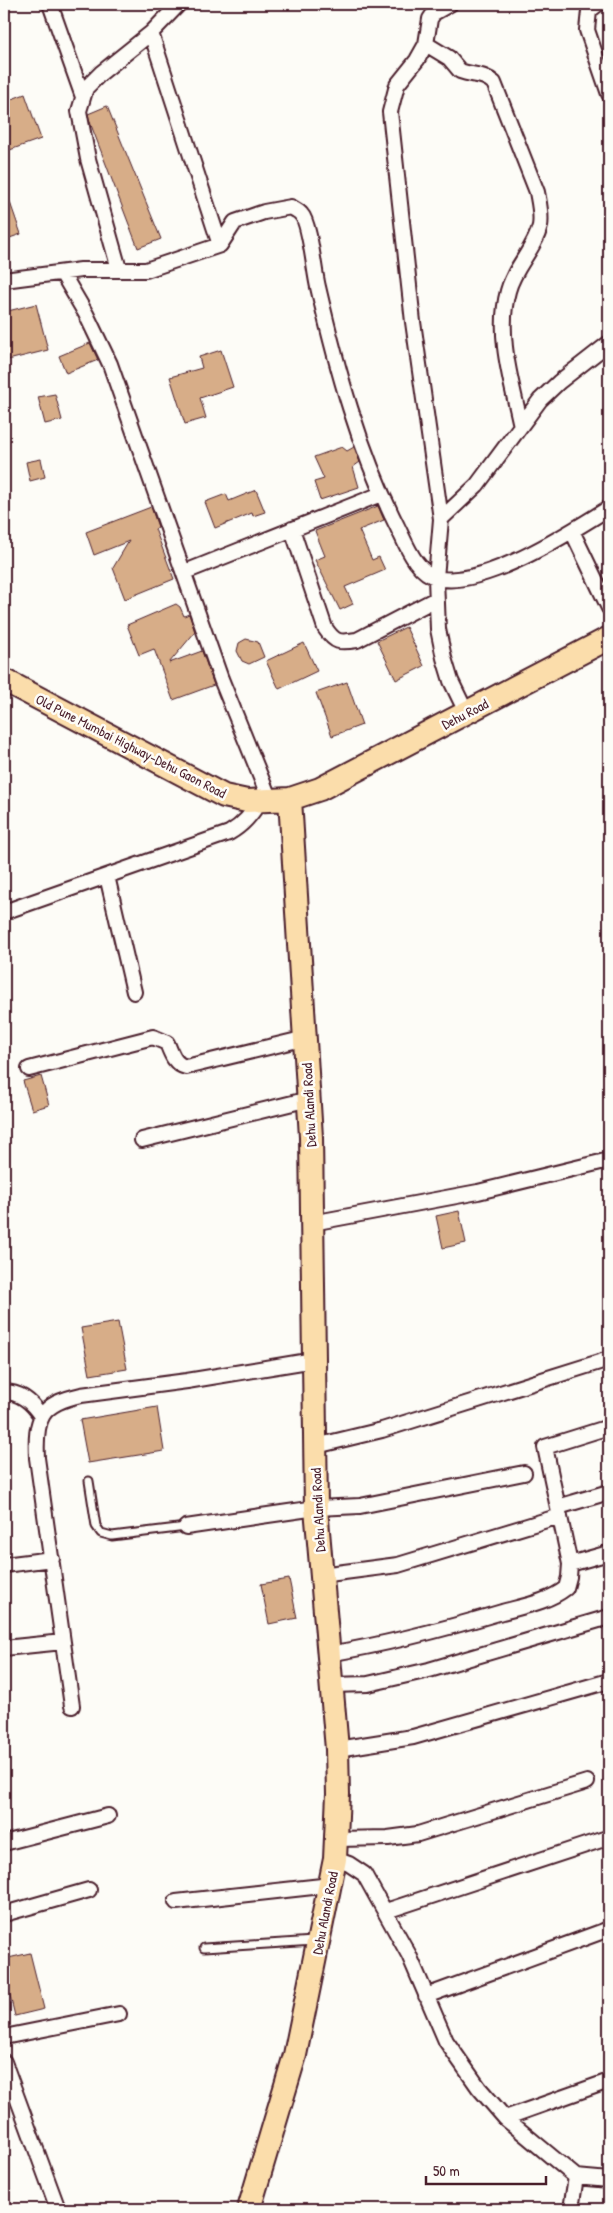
<svg xmlns="http://www.w3.org/2000/svg" width="613" height="2213" viewBox="0 0 613 2213" font-family="'Patrick Hand',sans-serif">
  <style>
    .building { fill: #d7ad88; stroke: #4a1f2b }
    .lines { fill: none; stroke-linecap: round; stroke-linejoin: round }
    .lane-casing { stroke: #4a1f2b; stroke-width: 11 }
    .street-casing { stroke: #4a1f2b; stroke-width: 18 }
    .primary-casing { stroke: #4a1f2b; stroke-width: 26 }
    .lane { stroke: #fdfcf7; stroke-width: 7 }
    .street { stroke: #fdfcf7; stroke-width: 14 }
    .primary { stroke: #fbddab; stroke-width: 22 }
    .labels { text-anchor: middle; stroke-width: 5; stroke-linejoin: round; paint-order: stroke }
    .street-label { font-size: 14px; fill: #4a1f2b; stroke: #fdfcf7 }
  </style>
  <rect width="100%" height="100%" fill="#fdfcf7"/>
  <filter id="ink" filterUnits="userSpaceOnUse"><feTurbulence type="fractalNoise" baseFrequency=".02" numOctaves="2"/><feDisplacementMap in="SourceGraphic" scale="10" xChannelSelector="R" yChannelSelector="G"/><feConvolveMatrix kernelMatrix="1 2 1 2 8 2 1 2 1" color-interpolation-filters="sRGB"/></filter>
  <g filter="url(#ink)">
    <path class="building" d="M 25,94 L 41,139 L 4,152 L 4,102 Z
      M 107,106 L 161,239 L 138,248 L 91,125 L 88,114 Z
      M 4,191 L 6,191 L 21,234 L 4,240 Z
      M 36,304 L 48,350 L 4,361 L 4,312 Z
      M 90,343 L 98,360 L 66,373 L 59,356 Z
      M 221,350 L 233,387 L 200,398 L 206,418 L 185,424 L 170,377 L 202,368 L 199,357 Z
      M 55,394 L 62,420 L 45,424 L 38,397 Z
      M 342,447 L 347,451 L 354,447 L 360,462 L 353,467 L 359,487 L 320,500 L 314,482 L 324,479 L 314,457 Z
      M 41,459 L 45,477 L 30,481 L 26,462 Z
      M 256,490 L 265,512 L 253,516 L 252,513 L 215,528 L 205,502 L 226,494 L 229,501 Z
      M 378,506 L 384,520 L 359,530 L 372,560 L 379,557 L 385,570 L 345,587 L 353,604 L 340,610 L 315,560 L 325,556 L 315,531 Z
      M 151,507 L 158,527 L 155,529 L 174,579 L 125,599 L 113,568 L 129,541 L 94,555 L 86,532 Z
      M 176,604 L 180,607 L 184,616 L 189,614 L 195,632 L 169,663 L 202,651 L 214,685 L 173,700 L 154,649 L 139,655 L 127,625 Z
      M 406,627 L 424,666 L 396,680 L 377,641 Z
      M 246,639 L 258,642 L 264,657 L 249,664 L 242,661 L 237,651 L 239,643 Z
      M 304,643 L 317,671 L 279,689 L 266,661 Z
      M 347,682 L 362,725 L 332,736 L 316,693 Z
      M 41,1076 L 49,1105 L 32,1110 L 23,1081 Z
      M 459,1211 L 466,1243 L 443,1248 L 436,1216 Z
      M 118,1322 L 127,1369 L 90,1375 L 81,1328 Z
      M 157,1407 L 164,1451 L 88,1463 L 80,1420 Z
      M 289,1579 L 297,1618 L 269,1624 L 261,1584 Z
      M 30,1953 L 44,2009 L 15,2016 L 4,1971 L 4,1959 Z"/>
    <g class="lines">
      <g class="lane-casing">
        <path id="lane" d="M 89,1481 L 96,1526 L 101,1533 L 112,1536 L 186,1527
          M 204,1948 L 314,1941"/>
      </g>
      <g class="street-casing">
        <path id="street" d="M 50,4 L 83,97
          M 450,4 L 434,13 L 430,19 L 426,44 L 417,60 L 397,85 L 390,112 L 413,322 L 441,519 L 436,578 L 438,629 L 444,658 L 451,681 L 467,714
          M 598,4 L 589,11 L 587,30 L 609,94
          M 151,33 L 220,245
          M 426,44 L 449,58 L 460,71 C 474,76 483,73 494,83 L 537,192 C 539,203 542,215 540,226 C 535,249 514,267 508,291 C 496,335 512,383 521,426
          M 119,269 L 88,159 L 79,111 L 86,88 L 101,73 L 151,33 L 179,4
          M 62,273 L 86,314 L 110,364 L 221,679 L 270,800
          M 4,280 L 81,270 L 146,270 L 220,245 L 235,222 L 264,212 L 291,207 C 294,209 299,211 301,214 C 310,223 314,271 318,287 C 337,369 359,450 397,526 C 406,544 416,573 438,578 C 482,589 571,532 609,508
          M 441,519 L 477,485 L 540,400 L 559,382 L 609,343
          M 292,529 L 325,628 C 335,643 339,643 357,640 L 436,599
          M 572,531 L 609,608
          M 185,572 L 381,494
          M 107,876 L 134,992
          M 4,912 L 229,833 C 243,825 251,815 260,801
          M 29,1069 L 153,1037 L 167,1043 C 171,1053 174,1064 186,1067 L 306,1038
          M 142,1140 L 309,1099
          M 312,1223 L 478,1192 L 609,1160
          M 4,1392 C 21,1392 32,1402 41,1416
          M 316,1446 L 382,1430 L 609,1359
          M 558,1507 L 609,1492
          M 186,1527 L 316,1508 L 360,1506 L 524,1473
          M 570,1564 L 609,1553
          M 4,1565 L 52,1559
          M 321,1575 L 398,1565 L 560,1516
          M 4,1648 L 63,1642
          M 328,1654 C 388,1644 445,1629 502,1612 C 524,1606 548,1602 566,1588 L 569,1577 L 570,1564 L 545,1447 L 609,1427
          M 331,1685 L 368,1684 L 429,1670 L 609,1617
          M 72,1706 L 37,1458 C 35,1418 40,1404 81,1395 L 187,1381 L 314,1360
          M 337,1749 L 413,1737 L 609,1681
          M 337,1839 L 388,1838 L 418,1834 L 587,1782
          M 4,1843 L 108,1816
          M 335,1859 L 349,1864 L 364,1874 L 409,1955 L 446,2041 L 479,2088 L 505,2118 L 576,2177 L 609,2180
          M 176,1902 L 331,1885
          M 386,1911 L 604,1839
          M 4,1914 L 89,1890
          M 426,1996 L 609,1929
          M 4,2037 L 119,2014
          M 4,2062 L 58,2209
          M 505,2118 L 609,2081
          M 571,2209 L 576,2177"/>
      </g>
      <g class="primary-casing">
        <path id="primary" d="M 4,680 L 224,796 L 247,801 L 290,799 L 320,789 L 609,638
          M 249,2209 L 295,2055 L 335,1859 L 338,1794 L 337,1749 L 316,1508 L 311,1137 L 290,799"/>
      </g>
      <use href="#lane" class="lane"/>
      <use href="#street" class="street"/>
      <use href="#primary" class="primary"/>
    </g>
  </g>
  <g class="labels">
    <g class="street-label">
      <text transform="translate(465 714) rotate(-27)" y="5">Dehu Road</text>
      <text transform="translate(131 746) rotate(27)" y="5">Old Pune Mumbai Highway-Dehu Gaon Road</text>
      <text transform="translate(309 1105) rotate(-93)" y="5">Dehu Alandi Road</text>
      <text transform="translate(318 1510) rotate(-93)" y="5">Dehu Alandi Road</text>
      <text transform="translate(325 1913) rotate(-79)" y="5">Dehu Alandi Road</text>
    </g>
  </g>
  <rect width="613" height="2213" fill="none" stroke="#fdfcf7" stroke-width="20"/>
  <rect x="10" y="10" width="593" height="2193" fill="none" stroke="#4a1f2b" stroke-width="2" filter="url(#ink)"/>
  <path d="M426 2176v8h120v-8" fill="none" stroke="#4a1f2b" stroke-width="2.5"/>
  <text x="433" y="2176" font-size="15" fill="#4a1f2b" stroke="#fdfcf7" stroke-width="4" paint-order="stroke">50 m</text>
</svg>
